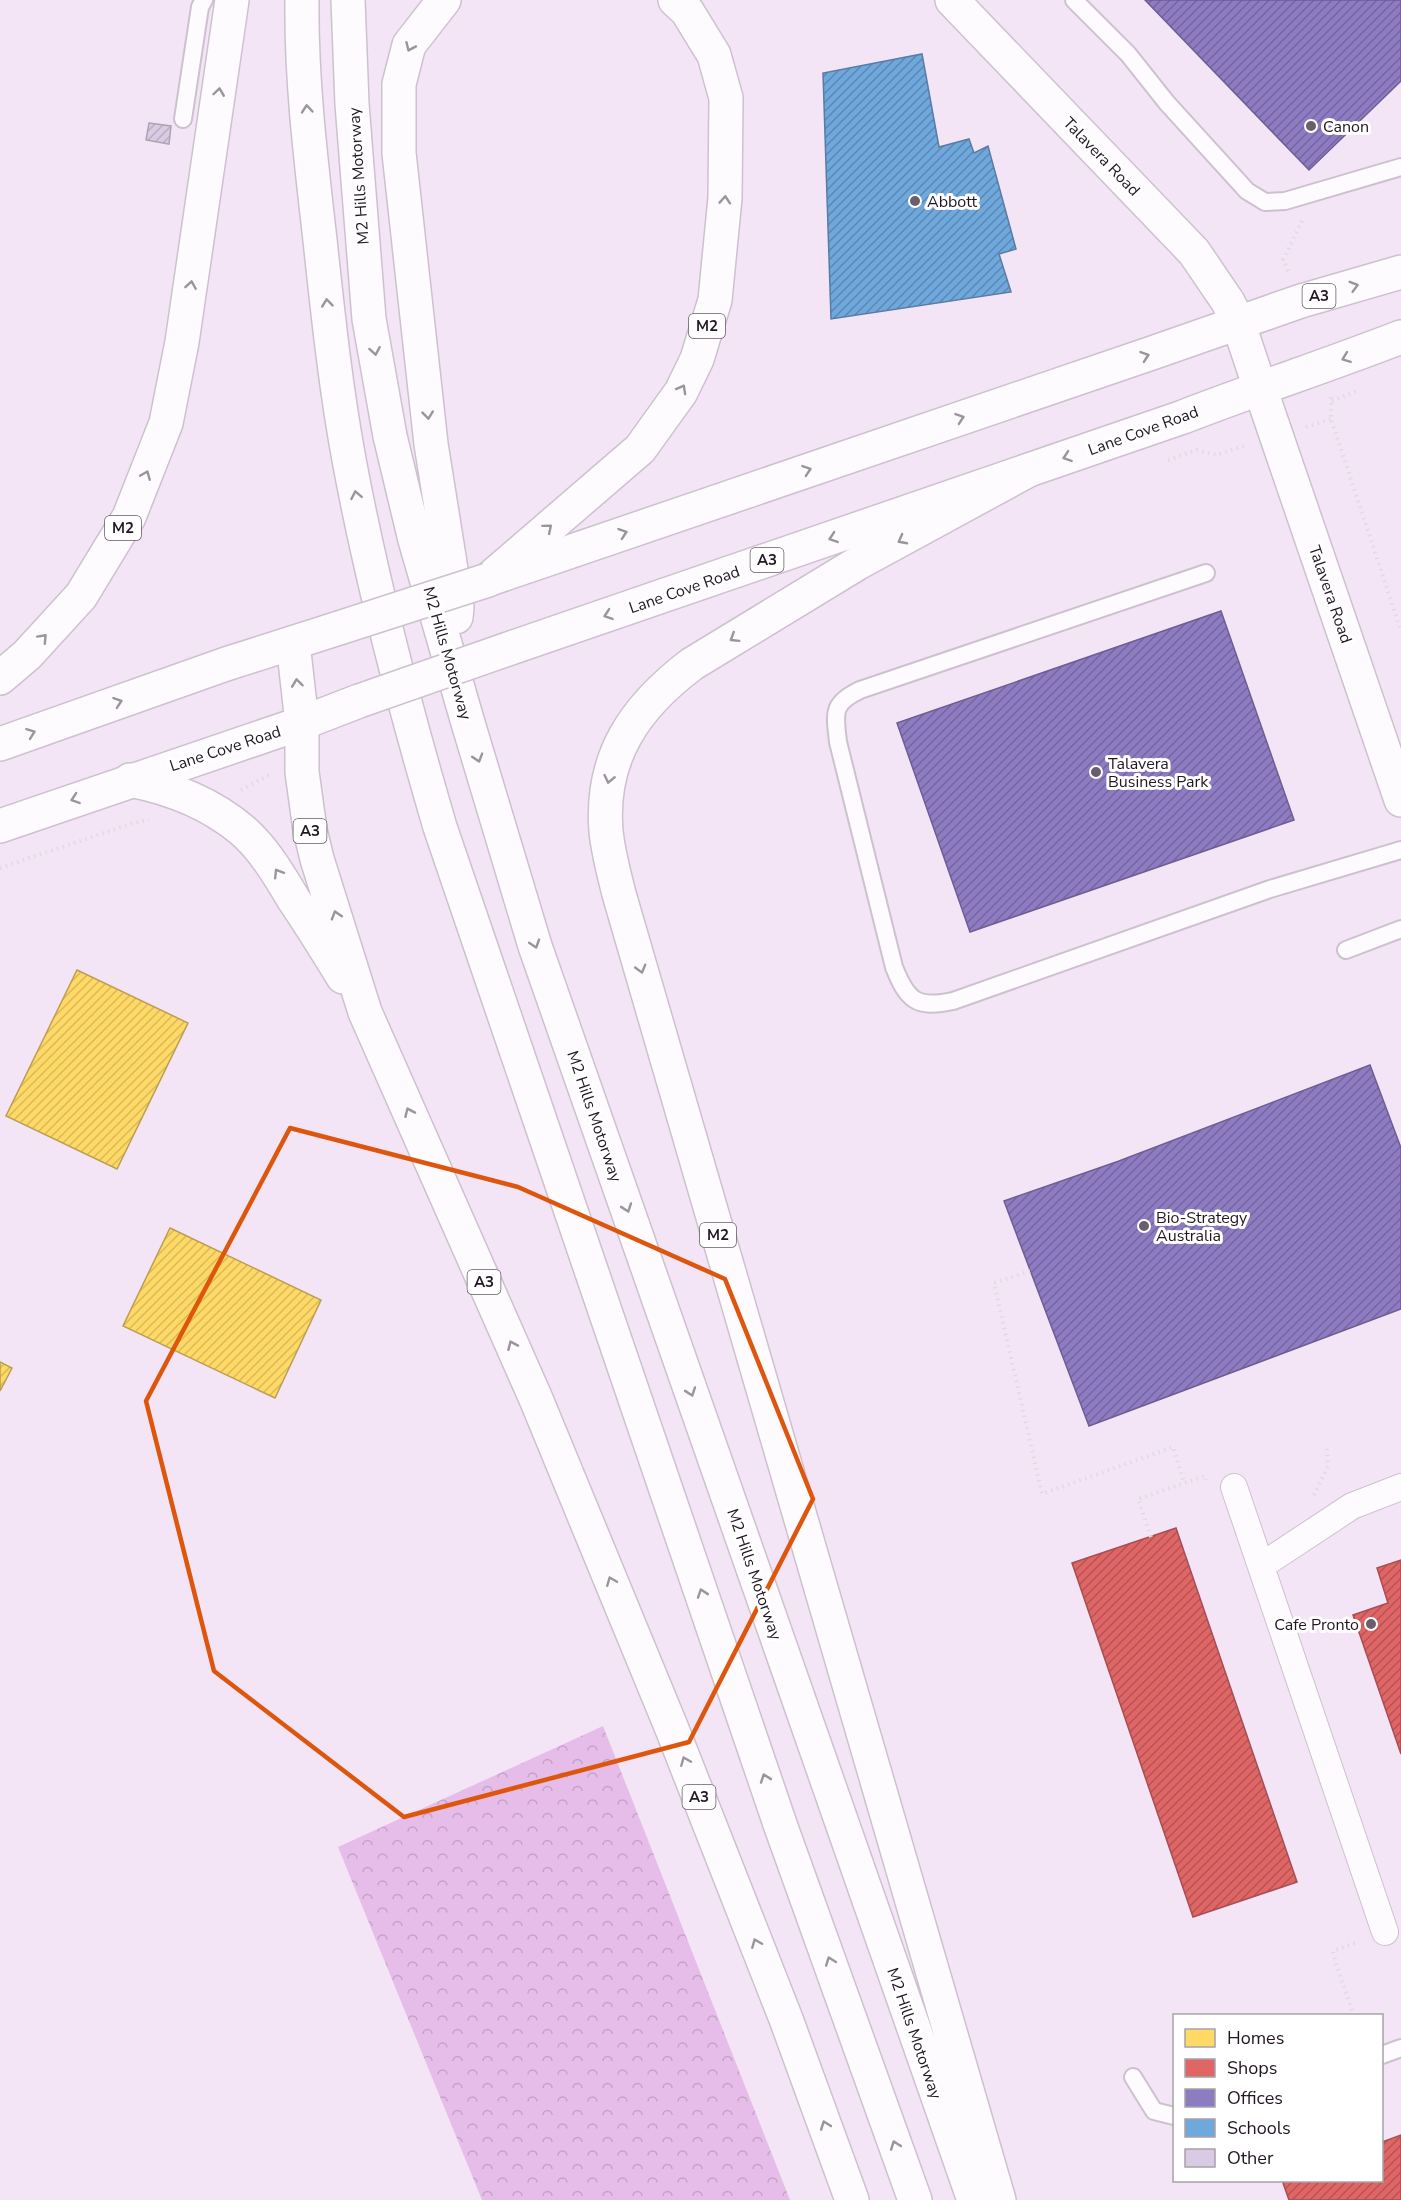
<svg xmlns="http://www.w3.org/2000/svg" width="1401" height="2200" viewBox="0 0 1401 2200" font-family="'Nunito Sans',sans-serif">
  <style>
    .forest { fill: url(#forest-crowns) }
    .homes { fill: url(#homes-hatch); stroke: #bc9e52; stroke-width: 1.5 }
    .shops { fill: url(#shops-hatch); stroke: #a74e52; stroke-width: 1.5 }
    .offices { fill: url(#offices-hatch); stroke: #6d5d93; stroke-width: 1.5 }
    .schools { fill: url(#schools-hatch); stroke: #587ca4; stroke-width: 1.5 }
    .building { fill: url(#building-hatch); stroke: #ada4b2; stroke-width: 1.5 }
    .lines { fill: none; stroke-linecap: round; stroke-linejoin: round }
    .service-casing { stroke: #cdc1cf; stroke-width: 20 }
    .pedestrian-casing { stroke: #cdc1cf; stroke-width: 28 }
    .minor-casing { stroke: #cdc1cf; stroke-width: 36 }
    .secondary-casing { stroke: #cdc1cf; stroke-width: 36 }
    .trunk-casing { stroke: #cdc1cf; stroke-width: 36 }
    .motorway-casing { stroke: #cdc1cf; stroke-width: 36 }
    .path { stroke: #dfdbe0; stroke-width: 4; stroke-dasharray: 1.5 4.5; stroke-linecap: butt }
    .service { stroke: #fdfbfe; stroke-width: 16 }
    .pedestrian { stroke: #fdfbfe; stroke-width: 26 }
    .minor { stroke: #fdfbfe; stroke-width: 33 }
    .secondary { stroke: #fdfbfe; stroke-width: 33 }
    .trunk { stroke: #fdfbfe; stroke-width: 33 }
    .motorway { stroke: #fdfbfe; stroke-width: 33 }
    .trunk-bridge-casing { stroke: #cdc1cf; stroke-width: 36; stroke-linecap: butt }
    .trunk-bridge { stroke: #fdfbfe; stroke-width: 33 }
    .oneway { stroke: #9a949b }
    .marked { fill: none; stroke: #de560d; stroke-width: 4.5; stroke-linejoin: round }
    .poi-dot { fill: #6a5e6c; stroke: #fff; stroke-width: 2 }
    .labels { text-anchor: middle; stroke-width: 6; stroke-linejoin: round; paint-order: stroke }
    .shield { fill: #fff; stroke: #645c64; stroke-width: 1.5 }
    .shield-label { font-size: 15px; font-weight: bold; fill: #211622 }
    .poi-label { font-size: 16px; fill: #211622; stroke: #fff; text-anchor: start }
    .street-label { font-size: 16px; fill: #211622; stroke: #fff }
  </style>
  <defs>
    <pattern id="forest-crowns" width="20" height="18" patternUnits="userSpaceOnUse" patternTransform="scale(1.5)"><rect width="20" height="18" fill="#e5bde8"/><path d="M2 6a3 3 0 1 1 6 0M12 15a3 3 0 1 1 6 0" fill="none" stroke="#c4a2c7"/></pattern>
    <pattern id="homes-hatch" width="6" height="6" patternUnits="userSpaceOnUse" patternTransform="scale(1.5)"><rect width="6" height="6" fill="#ffd966"/><path d="M-1 1l2-2M0 6l6-6M5 7l2-2" fill="none" stroke="#daba58"/></pattern>
    <pattern id="shops-hatch" width="6" height="6" patternUnits="userSpaceOnUse" patternTransform="scale(1.5)"><rect width="6" height="6" fill="#e06666"/><path d="M-1 1l2-2M0 6l6-6M5 7l2-2" fill="none" stroke="#b55354"/></pattern>
    <pattern id="offices-hatch" width="6" height="6" patternUnits="userSpaceOnUse" patternTransform="scale(1.5)"><rect width="6" height="6" fill="#8e7cc3"/><path d="M-1 1l2-2M0 6l6-6M5 7l2-2" fill="none" stroke="#74659e"/></pattern>
    <pattern id="schools-hatch" width="6" height="6" patternUnits="userSpaceOnUse" patternTransform="scale(1.5)"><rect width="6" height="6" fill="#6fa8dc"/><path d="M-1 1l2-2M0 6l6-6M5 7l2-2" fill="none" stroke="#5b88b2"/></pattern>
    <pattern id="building-hatch" width="6" height="6" patternUnits="userSpaceOnUse" patternTransform="scale(1.5)"><rect width="6" height="6" fill="#d9cbe3"/><path d="M-1 1l2-2M0 6l6-6M5 7l2-2" fill="none" stroke="#baaec2"/></pattern>
  </defs>
  <rect width="100%" height="100%" fill="#f3e5f5"/>
  <path class="forest" d="M 603,1726 L 790,2200 L 482,2200 L 338,1847 Z"/>
  <path class="homes" d="M 77,970 L 188,1023 L 117,1169 L 6,1116 Z
    M 170,1228 L 321,1300 L 275,1398 L 123,1326 Z
    M 0,1362 L 12,1368 L 0,1391 Z"/>
  <path class="shops" d="M 1176,1528 L 1297,1882 L 1193,1917 L 1072,1563 Z
    M 1401,1560 L 1401,1754 L 1353,1615 L 1388,1603 L 1377,1568 Z
    M 1401,2135 L 1401,2200 L 1289,2200 L 1282,2180 L 1382,2180 L 1382,2142 Z"/>
  <path class="offices" d="M 1145,0 L 1401,0 L 1401,81 L 1309,170 Z
    M 1221,611 L 1294,820 L 970,932 L 897,723 Z
    M 1370,1065 L 1401,1148 L 1401,1309 L 1089,1426 L 1004,1201 L 1119,1161 Z"/>
  <path class="schools" d="M 922,54 L 939,147 L 969,139 L 974,153 L 988,146 L 1016,249 L 999,254 L 1011,292 L 831,319 L 823,73 Z"/>
  <path class="building" d="M 149,123 L 171,126 L 169,144 L 146,140 Z"/>
  <g class="lines">
    <g class="service-casing">
      <path id="service" d="M 1074,0 L 1128,54 L 1167,103 L 1247,191 L 1265,202 L 1285,201 L 1401,167
        M 183,119 L 200,7 L 204,0
        M 1206,573 L 860,690 C 831,704 835,713 838,742 L 894,967 C 907,1000 916,1009 953,1001 L 1270,889 L 1401,850
        M 1346,950 L 1401,929
        M 1382,2055 L 1401,2048
        M 1133,2077 L 1154,2111 L 1174,2116"/>
    </g>
    <g class="pedestrian-casing">
      <path id="pedestrian" d="M 1234,1487 L 1385,1932
        M 1261,1566 L 1352,1506 L 1401,1487"/>
    </g>
    <g class="minor-casing">
      <path id="minor" d="M 952,0 L 1194,252 L 1228,302 L 1238,322"/>
    </g>
    <g class="secondary-casing">
      <path id="secondary" d="M 1260,388 L 1401,800"/>
    </g>
    <g class="trunk-casing">
      <path id="trunk" d="M 1238,322 L 1260,388
        M 490,579 L 1152,353 L 1301,301 L 1401,272
        M 508,649 L 1183,417 C 1255,389 1329,365 1401,337
        M 0,744 L 226,664 L 339,628
        M 0,826 L 302,723 L 359,701"/>
    </g>
    <g class="motorway-casing">
      <path id="motorway" d="M 302,0 C 301,80 311,161 320,240 C 328,315 336,391 350,465 C 373,587 405,708 440,827 L 781,1827 L 915,2200
        M 348,0 L 352,104 L 369,319 L 390,436 L 415,540 L 468,723 L 535,946 L 974,2200
        M 444,0 L 409,45 L 399,84 L 399,153 L 431,444 L 457,607 L 456,617
        M 488,580 L 640,449 L 681,392 L 697,359 L 715,300 L 725,198 L 726,98 L 714,55 L 687,11 L 675,0
        M 293,643 L 302,723 L 302,772 L 310,830 L 317,859 L 365,1012 L 536,1399 L 672,1729 L 786,2019 L 852,2200
        M 0,678 L 27,655 L 81,596 L 129,517 L 166,423 L 182,342 L 232,0
        M 130,780 C 171,788 210,803 242,830 C 264,849 279,875 294,900 C 311,925 327,951 343,977
        M 999,2200 L 619,894 C 614,874 608,852 606,831 C 600,757 635,707 692,664 L 858,563 L 1027,471"/>
    </g>
    <path class="path" d="M 1288,271 L 1283,260 L 1302,221
      M 1331,397 L 1331,419 L 1401,631
      M 1332,401 L 1357,391
      M 1306,427 L 1331,419
      M 1168,460 L 1197,450 L 1216,455 L 1247,445
      M 241,790 L 269,775
      M 0,868 L 130,824 L 149,820
      M 1030,1271 L 994,1283 L 1042,1494 L 1173,1447 L 1184,1483
      M 1314,1495 L 1328,1466 L 1327,1449
      M 1151,1537 L 1138,1499 L 1205,1476 L 1206,1480
      M 1354,2016 L 1336,1964 L 1333,1951 L 1358,1942"/>
    <use href="#service" class="service"/>
    <use href="#pedestrian" class="pedestrian"/>
    <use href="#minor" class="minor"/>
    <use href="#secondary" class="secondary"/>
    <use href="#trunk" class="trunk"/>
    <use href="#motorway" class="motorway"/>
    <g class="trunk-bridge-casing">
      <path id="trunk-bridge" d="M 339,628 L 488,580
        M 359,701 L 508,649"/>
    </g>
    <use href="#trunk-bridge" class="trunk-bridge"/>
  </g>
  <defs><path id="oneway-chevron" d="M-2-3.5L2.5 0L-2 3.5" fill="none" stroke-width="1.6" stroke-linecap="round" stroke-linejoin="round" transform="scale(1.5)"/></defs>
  <g class="oneway">
    <use href="#oneway-chevron" transform="translate(410 47) rotate(114)"/>
    <use href="#oneway-chevron" transform="translate(219 92) rotate(-82)"/>
    <use href="#oneway-chevron" transform="translate(307 109) rotate(-95)"/>
    <use href="#oneway-chevron" transform="translate(725 200) rotate(-86)"/>
    <use href="#oneway-chevron" transform="translate(191 285) rotate(-81)"/>
    <use href="#oneway-chevron" transform="translate(1354 286) rotate(-16)"/>
    <use href="#oneway-chevron" transform="translate(327 303) rotate(-96)"/>
    <use href="#oneway-chevron" transform="translate(375 351) rotate(80)"/>
    <use href="#oneway-chevron" transform="translate(1145 356) rotate(-19)"/>
    <use href="#oneway-chevron" transform="translate(1346 358) rotate(159)"/>
    <use href="#oneway-chevron" transform="translate(682 389) rotate(-61)"/>
    <use href="#oneway-chevron" transform="translate(428 415) rotate(84)"/>
    <use href="#oneway-chevron" transform="translate(960 418) rotate(-19)"/>
    <use href="#oneway-chevron" transform="translate(1067 457) rotate(161)"/>
    <use href="#oneway-chevron" transform="translate(807 470) rotate(-19)"/>
    <use href="#oneway-chevron" transform="translate(146 475) rotate(-68)"/>
    <use href="#oneway-chevron" transform="translate(356 495) rotate(-101)"/>
    <use href="#oneway-chevron" transform="translate(548 528) rotate(-40)"/>
    <use href="#oneway-chevron" transform="translate(623 533) rotate(-19)"/>
    <use href="#oneway-chevron" transform="translate(833 538) rotate(161)"/>
    <use href="#oneway-chevron" transform="translate(902 540) rotate(152)"/>
    <use href="#oneway-chevron" transform="translate(608 615) rotate(161)"/>
    <use href="#oneway-chevron" transform="translate(43 638) rotate(-47)"/>
    <use href="#oneway-chevron" transform="translate(734 638) rotate(148)"/>
    <use href="#oneway-chevron" transform="translate(297 683) rotate(-97)"/>
    <use href="#oneway-chevron" transform="translate(118 702) rotate(-19)"/>
    <use href="#oneway-chevron" transform="translate(31 733) rotate(-20)"/>
    <use href="#oneway-chevron" transform="translate(478 758) rotate(73)"/>
    <use href="#oneway-chevron" transform="translate(609 779) rotate(102)"/>
    <use href="#oneway-chevron" transform="translate(75 799) rotate(161)"/>
    <use href="#oneway-chevron" transform="translate(278 873) rotate(-122)"/>
    <use href="#oneway-chevron" transform="translate(336 915) rotate(-107)"/>
    <use href="#oneway-chevron" transform="translate(535 944) rotate(72)"/>
    <use href="#oneway-chevron" transform="translate(641 969) rotate(74)"/>
    <use href="#oneway-chevron" transform="translate(409 1112) rotate(-114)"/>
    <use href="#oneway-chevron" transform="translate(627 1208) rotate(71)"/>
    <use href="#oneway-chevron" transform="translate(512 1345) rotate(-114)"/>
    <use href="#oneway-chevron" transform="translate(691 1392) rotate(71)"/>
    <use href="#oneway-chevron" transform="translate(611 1581) rotate(-112)"/>
    <use href="#oneway-chevron" transform="translate(702 1593) rotate(-109)"/>
    <use href="#oneway-chevron" transform="translate(685 1761) rotate(-112)"/>
    <use href="#oneway-chevron" transform="translate(765 1778) rotate(-109)"/>
    <use href="#oneway-chevron" transform="translate(756 1943) rotate(-112)"/>
    <use href="#oneway-chevron" transform="translate(830 1961) rotate(-110)"/>
    <use href="#oneway-chevron" transform="translate(825 2125) rotate(-110)"/>
    <use href="#oneway-chevron" transform="translate(895 2145) rotate(-110)"/>
  </g>
  <path class="marked" d="M 290,1128 L 518,1187 L 725,1279 L 813,1499 L 689,1742 L 404,1817 L 214,1671 L 146,1401 Z"/>
  <g class="poi-dot">
    <circle cx="1311" cy="126" r="6"/>
    <circle cx="915" cy="201" r="6"/>
    <circle cx="1096" cy="772" r="6"/>
    <circle cx="1144" cy="1226" r="6"/>
    <circle cx="1371" cy="1624" r="6"/>
  </g>
  <g class="labels">
    <g class="shield">
      <rect x="1302.5" y="284" width="33" height="24" rx="4.5"/>
      <rect x="689" y="314" width="36" height="24" rx="4.5"/>
      <rect x="105" y="516" width="36" height="24" rx="4.5"/>
      <rect x="750.5" y="548" width="33" height="24" rx="4.5"/>
      <rect x="293.5" y="819" width="33" height="24" rx="4.5"/>
      <rect x="700" y="1223" width="36" height="24" rx="4.5"/>
      <rect x="467.5" y="1270" width="33" height="24" rx="4.5"/>
      <rect x="682.5" y="1785" width="33" height="24" rx="4.5"/>
    </g>
    <g class="shield-label">
      <text x="1319" y="301">A3</text>
      <text x="707" y="331">M2</text>
      <text x="123" y="533">M2</text>
      <text x="767" y="565">A3</text>
      <text x="310" y="836">A3</text>
      <text x="718" y="1240">M2</text>
      <text x="484" y="1287">A3</text>
      <text x="699" y="1802">A3</text>
    </g>
    <g class="poi-label">
      <text x="1323" y="132">Canon</text>
      <text x="927" y="207">Abbott</text>
      <text x="1108" y="769">Talavera<tspan x="1108" dy="18">Business Park</tspan></text>
      <text x="1156" y="1223">Bio-Strategy<tspan x="1156" dy="18">Australia</tspan></text>
      <text x="1359" y="1630" text-anchor="end">Cafe Pronto</text>
    </g>
    <g class="street-label">
      <text transform="translate(1102 156) rotate(46)" y="6">Talavera Road</text>
      <text transform="translate(358 176) rotate(-94)" y="6">M2 Hills Motorway</text>
      <text transform="translate(1143 430) rotate(-20)" y="6">Lane Cove Road</text>
      <text transform="translate(684 589) rotate(-19)" y="6">Lane Cove Road</text>
      <text transform="translate(1331 594) rotate(71)" y="6">Talavera Road</text>
      <text transform="translate(448 653) rotate(74)" y="6">M2 Hills Motorway</text>
      <text transform="translate(225 748) rotate(-18)" y="6">Lane Cove Road</text>
      <text transform="translate(595 1116) rotate(71)" y="6">M2 Hills Motorway</text>
      <text transform="translate(755 1574) rotate(71)" y="6">M2 Hills Motorway</text>
      <text transform="translate(915 2033) rotate(71)" y="6">M2 Hills Motorway</text>
    </g>
  </g>
  <rect x="1173" y="2014" width="210" height="168" fill="#ffffff" stroke="#a6a2a7" stroke-width="1.5"/>
  <rect x="1185" y="2029" width="30" height="18" fill="#ffd966" stroke="#a6a2a7" stroke-width="1.5"/>
  <text x="1227" y="2044" font-size="18" fill="#211622">Homes</text>
  <rect x="1185" y="2059" width="30" height="18" fill="#e06666" stroke="#a6a2a7" stroke-width="1.5"/>
  <text x="1227" y="2074" font-size="18" fill="#211622">Shops</text>
  <rect x="1185" y="2089" width="30" height="18" fill="#8e7cc3" stroke="#a6a2a7" stroke-width="1.5"/>
  <text x="1227" y="2104" font-size="18" fill="#211622">Offices</text>
  <rect x="1185" y="2119" width="30" height="18" fill="#6fa8dc" stroke="#a6a2a7" stroke-width="1.5"/>
  <text x="1227" y="2134" font-size="18" fill="#211622">Schools</text>
  <rect x="1185" y="2149" width="30" height="18" fill="#d9cbe3" stroke="#a6a2a7" stroke-width="1.5"/>
  <text x="1227" y="2164" font-size="18" fill="#211622">Other</text>
</svg>
